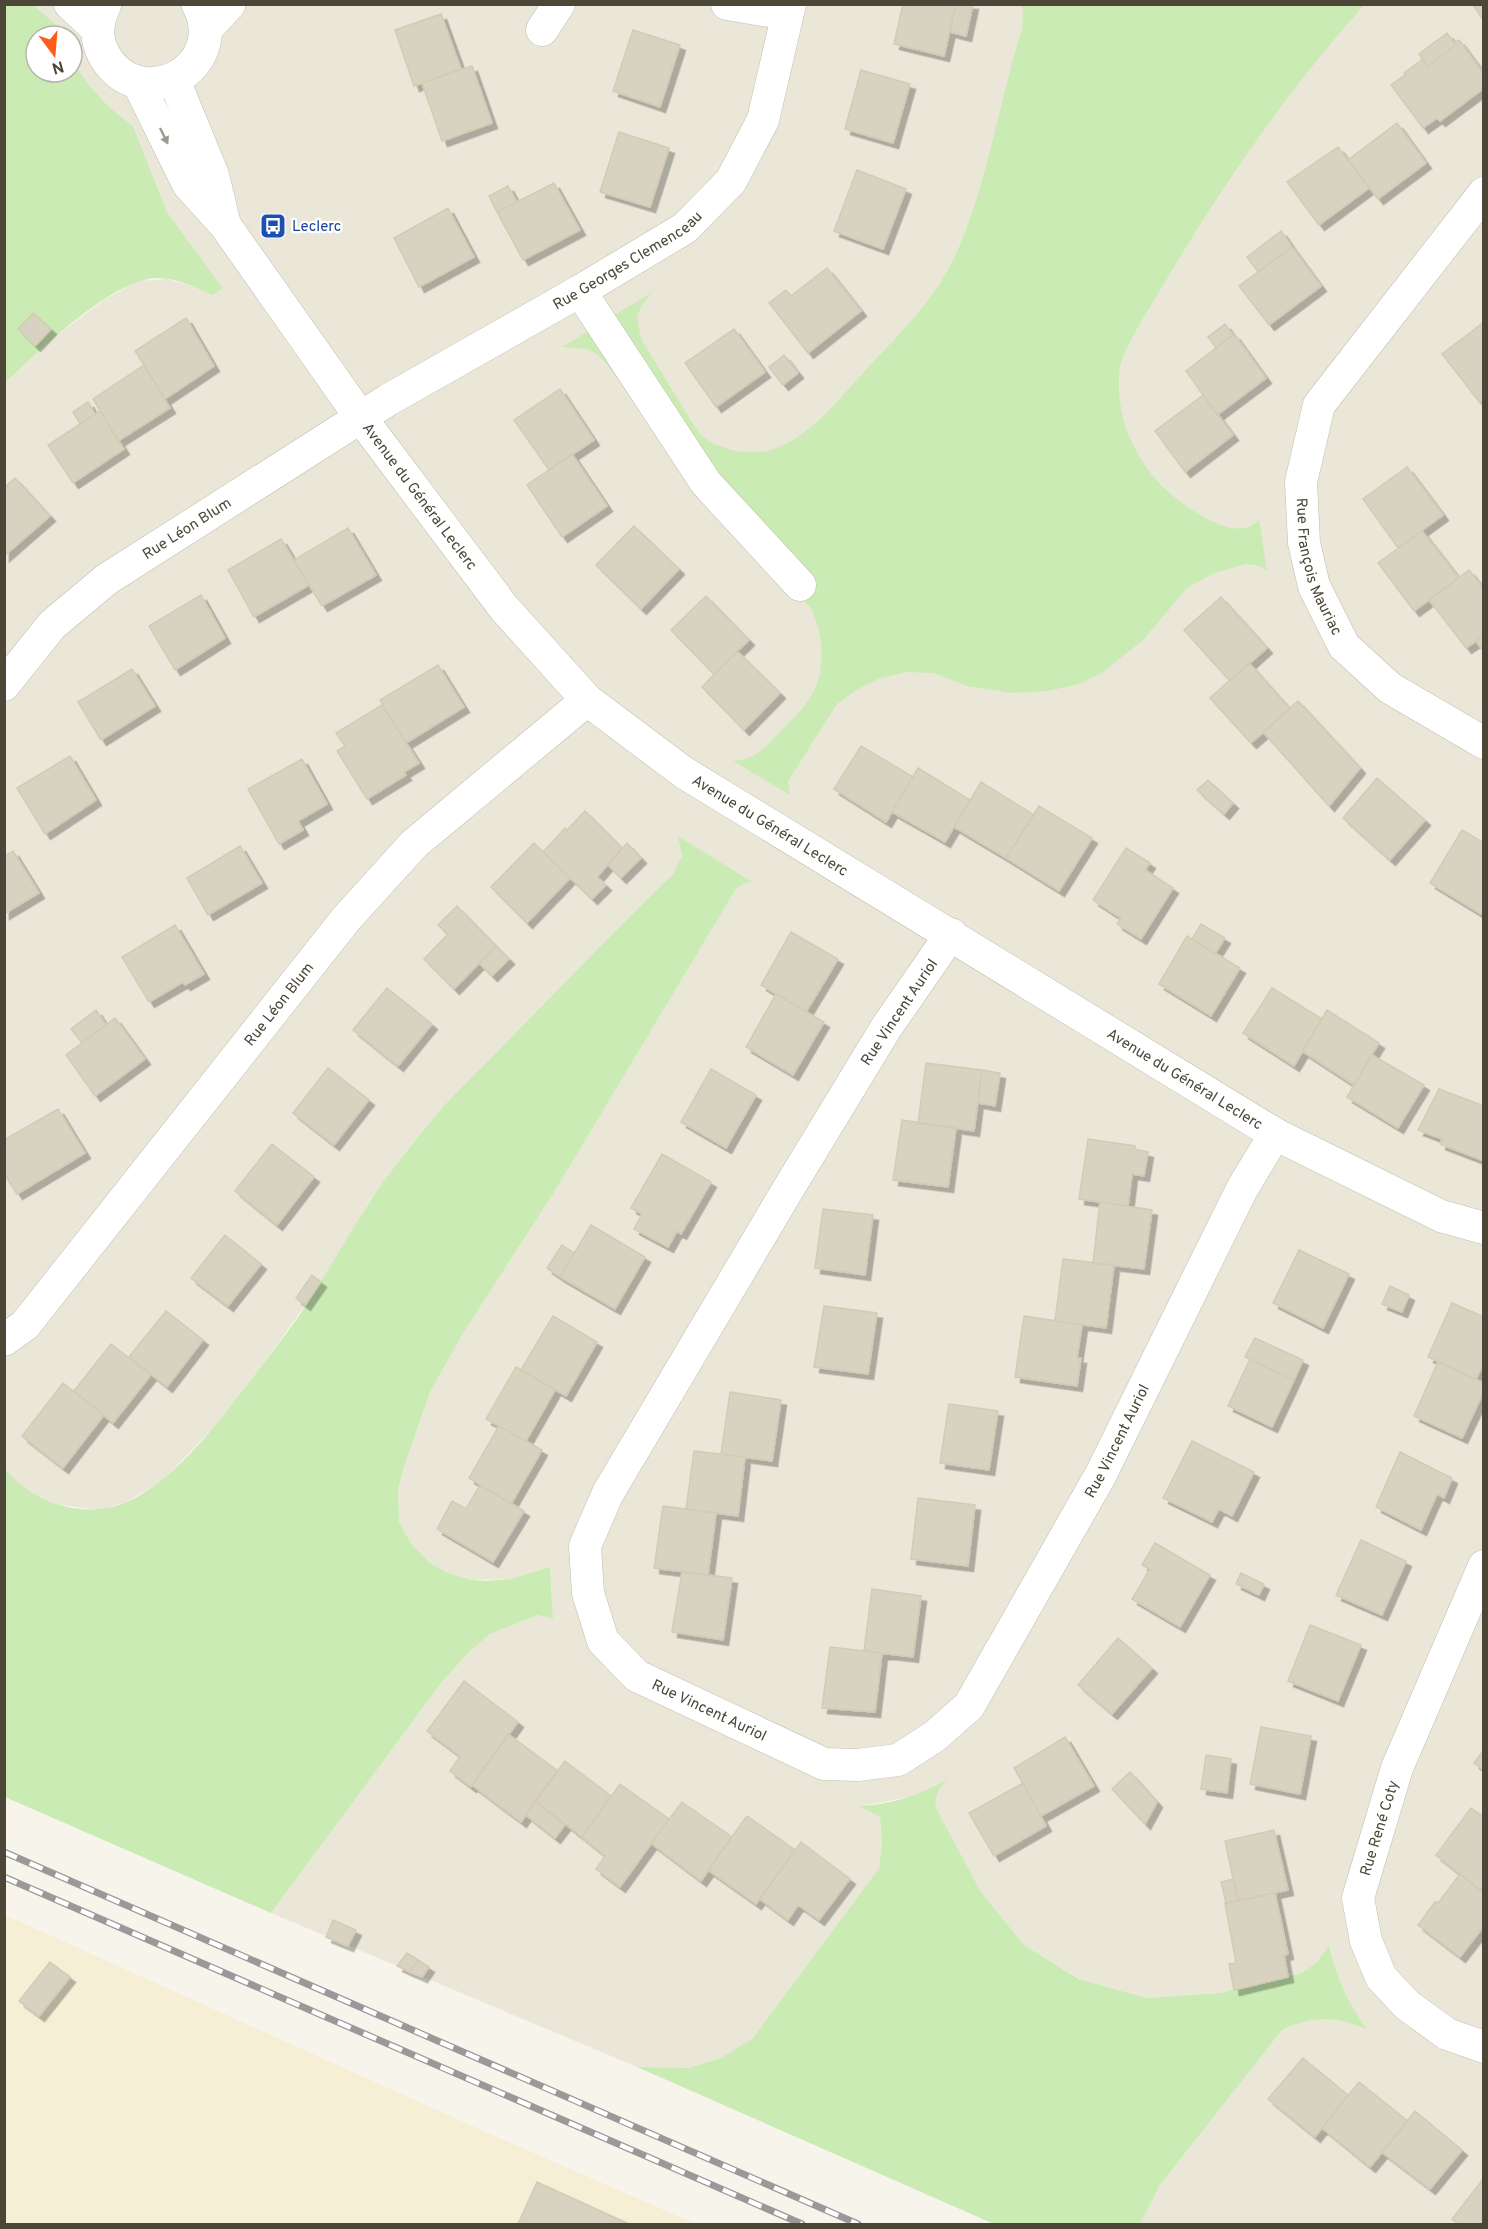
<svg xmlns="http://www.w3.org/2000/svg" width="1488" height="2229" viewBox="0 0 1488 2229" font-family="Overpass,sans-serif">
  <style>
    .residential { fill: #eae7d9 }
    .commercial { fill: #f7eed6 }
    .green { fill: #caebb3 }
    .building { fill: #d8d2c0; stroke: #d3cbb3; stroke-width: 1.5; filter: url(#shadow) }
    .lines { fill: none; stroke-linecap: round; stroke-linejoin: round }
    .minor-casing { stroke: #c2bead; stroke-width: 33 }
    .tertiary-casing { stroke: #c2bead; stroke-width: 34 }
    .minor { stroke: #fff; stroke-width: 32 }
    .tertiary { stroke: #fff; stroke-width: 33 }
    .rail-casing { stroke: #999; stroke-width: 7 }
    .rail { stroke: #fff; stroke-width: 4.5; stroke-dasharray: 14; stroke-linecap: butt }
    .oneway { fill: #9c9992 }
    .labels { text-anchor: middle; stroke-width: 4.5; stroke-linejoin: round; paint-order: stroke }
    .transit-label { font-size: 15px; fill: #164399; stroke: #fff; text-anchor: start }
    .street-label { font-size: 15px; fill: #4b4638; stroke: #fff }
  </style>
  <defs>
    <filter id="shadow"><feDropShadow dx="5.5" dy="5.5" stdDeviation="0" flood-color="#0004"/></filter>
  </defs>
  <rect width="100%" height="100%" fill="#f6f4eb"/>
  <path class="residential" d="M 33,5 L 1483,5 L 1483,2224 L 1140,2224 L 1160,2185 L 1282,2030 L 1306,2020 L 1329,2018 L 1345,2020 L 1366,2027 L 1352,2008 L 1336,1976 L 1329,1945 L 1317,1962 L 1302,1973 L 1220,1993 L 1147,1998 L 1080,1979 L 1024,1945 L 981,1892 L 936,1808 L 935,1799 L 945,1780 L 915,1796 L 860,1806 L 880,1817 L 882,1845 L 879,1868 L 753,2038 L 721,2058 L 688,2068 L 637,2067 L 271,1913 L 441,1683 L 470,1651 L 490,1634 L 538,1615 L 553,1619 L 550,1567 L 510,1579 L 472,1580 L 448,1573 L 430,1563 L 418,1553 L 405,1536 L 399,1523 L 398,1489 L 403,1470 L 430,1392 L 462,1335 L 558,1186 L 736,889 L 744,883 L 750,882 L 681,845 L 682,851 L 680,862 L 673,874 L 564,983 L 429,1123 L 371,1199 L 320,1284 L 264,1363 L 215,1426 L 163,1480 L 126,1502 L 103,1509 L 90,1509 L 56,1504 L 36,1495 L 17,1483 L 4,1469 L 4,383 L 55,337 L 104,300 L 138,281 L 167,279 L 196,287 L 223,288 L 167,212 L 133,126 L 110,108 L 89,85 L 72,60 L 72,36 L 69,36 Z"/>
  <path class="commercial" d="M 5,1915 L 488,2133 L 696,2224 L 5,2224 Z"/>
  <path class="green" d="M 5,5 L 33,5 L 68,35 L 36,36 L 36,72 L 72,72 L 72,60 L 89,85 L 110,108 L 133,126 L 167,212 L 223,288 L 212,295 C 195,287 176,277 155,278 C 109,282 39,351 5,383 Z
    M 1021,5 L 1364,5 C 1288,90 1223,184 1165,282 C 1151,306 1128,340 1120,366 C 1119,372 1119,379 1119,385 C 1119,420 1132,449 1153,476 C 1170,498 1237,550 1259,519 L 1267,571 L 1260,566 L 1246,564 L 1214,573 L 1187,588 L 1143,640 L 1103,672 L 1082,683 L 1048,691 L 1011,693 L 967,686 L 934,673 L 907,672 L 880,678 L 858,689 L 837,704 L 788,781 L 790,795 L 733,761 C 754,760 765,748 778,734 C 790,721 806,707 814,691 C 826,664 823,635 812,610 L 639,408 L 605,362 L 595,353 L 586,349 L 562,347 L 651,293 L 641,307 L 637,316 L 641,339 L 698,432 C 715,450 749,457 774,449 C 811,436 837,401 863,373 C 898,335 936,300 957,252 C 988,181 999,102 1022,29 L 1023,12 Z
    M 678,836 L 752,882 L 744,883 L 736,889 L 558,1186 L 462,1335 L 430,1392 L 403,1470 L 398,1490 L 399,1523 L 412,1545 L 430,1563 L 448,1573 L 472,1580 L 486,1581 L 510,1579 L 550,1567 L 553,1619 L 538,1615 L 490,1634 L 470,1651 L 441,1683 L 271,1913 L 5,1797 L 5,1469 C 36,1506 92,1523 137,1497 C 180,1472 213,1429 243,1390 C 269,1356 298,1321 320,1283 C 337,1256 353,1227 371,1200 C 388,1174 408,1150 427,1126 C 449,1098 477,1073 501,1048 C 558,989 615,931 673,874 L 682,856 Z
    M 947,1779 C 940,1788 934,1796 936,1808 L 981,1892 L 1024,1945 L 1079,1979 L 1147,1998 L 1220,1993 L 1302,1973 L 1317,1962 L 1329,1945 C 1337,1980 1346,1999 1367,2029 C 1334,2016 1315,2015 1282,2030 L 1160,2185 L 1140,2224 L 994,2224 L 637,2067 L 688,2068 L 721,2058 L 753,2038 L 879,1868 L 882,1845 L 880,1817 L 859,1806 C 891,1805 920,1795 947,1779 Z"/>
  <path class="building" d="M 903,4 L 956,4 L 944,56 L 894,44 Z
    M 956,4 L 973,4 L 966,36 L 950,32 Z
    M 1472,4 L 1484,4 L 1484,21 Z
    M 441,14 L 461,69 L 414,86 L 395,30 Z
    M 633,30 L 680,45 L 660,107 L 613,91 Z
    M 1447,33 L 1456,45 L 1427,67 L 1419,54 Z
    M 1459,40 L 1484,74 L 1484,88 L 1440,121 L 1437,118 L 1423,128 L 1391,85 L 1405,75 L 1404,73 L 1423,59 L 1427,67 L 1456,45 L 1454,43 Z
    M 472,66 L 492,123 L 442,141 L 422,83 Z
    M 861,70 L 910,84 L 893,143 L 845,129 Z
    M 1397,123 L 1426,163 L 1378,199 L 1348,160 Z
    M 619,132 L 669,148 L 650,207 L 600,192 Z
    M 1338,147 L 1369,188 L 1319,225 L 1287,182 Z
    M 857,170 L 906,189 L 883,249 L 834,231 Z
    M 554,183 L 580,230 L 523,260 L 497,212 Z
    M 508,186 L 517,202 L 497,212 L 489,196 Z
    M 448,208 L 474,257 L 419,287 L 394,238 Z
    M 1281,231 L 1292,247 L 1258,272 L 1247,257 Z
    M 1292,247 L 1321,286 L 1269,325 L 1239,286 Z
    M 827,268 L 861,311 L 808,353 L 769,303 L 786,290 L 791,296 Z
    M 33,313 L 51,329 L 35,346 L 18,329 Z
    M 186,318 L 214,366 L 165,399 L 135,351 Z
    M 1484,322 L 1484,400 L 1480,403 L 1442,354 Z
    M 1225,324 L 1233,335 L 1216,348 L 1208,337 Z
    M 734,329 L 765,372 L 716,407 L 685,363 Z
    M 1234,334 L 1266,378 L 1217,415 L 1186,371 Z
    M 784,355 L 798,373 L 783,385 L 769,367 Z
    M 144,365 L 170,408 L 118,441 L 93,399 Z
    M 560,389 L 594,440 L 549,470 L 514,420 Z
    M 1203,395 L 1233,435 L 1185,472 L 1155,431 Z
    M 88,402 L 95,414 L 80,424 L 73,412 Z
    M 100,411 L 124,449 L 73,483 L 48,445 Z
    M 572,454 L 607,506 L 562,537 L 527,485 Z
    M 1407,467 L 1443,515 L 1398,548 L 1363,499 Z
    M 15,478 L 50,516 L 4,556 L 4,488 Z
    M 634,526 L 679,569 L 641,609 L 596,565 Z
    M 348,528 L 376,575 L 322,606 L 294,560 Z
    M 1422,531 L 1459,578 L 1414,611 L 1378,563 Z
    M 281,539 L 309,585 L 254,617 L 228,570 Z
    M 1469,570 L 1484,589 L 1484,636 L 1466,648 L 1429,600 Z
    M 201,595 L 225,638 L 175,670 L 149,626 Z
    M 706,596 L 749,640 L 714,674 L 671,630 Z
    M 1221,597 L 1267,648 L 1230,681 L 1184,630 Z
    M 1484,636 L 1484,652 L 1476,641 Z
    M 737,651 L 780,693 L 744,730 L 702,687 Z
    M 1249,663 L 1290,709 L 1251,743 L 1210,698 Z
    M 438,665 L 464,707 L 406,743 L 380,700 Z
    M 132,669 L 155,706 L 101,740 L 78,702 Z
    M 1298,701 L 1360,768 L 1329,806 L 1263,732 Z
    M 382,705 L 419,763 L 404,772 L 406,775 L 367,799 L 337,751 L 345,746 L 336,733 Z
    M 861,746 L 913,777 L 886,822 L 834,789 Z
    M 70,756 L 96,800 L 45,834 L 17,788 Z
    M 302,759 L 327,804 L 298,821 L 303,830 L 279,844 L 248,789 Z
    M 918,768 L 970,800 L 945,842 L 892,812 Z
    M 1377,778 L 1425,820 L 1390,860 L 1343,818 Z
    M 1208,780 L 1233,803 L 1224,814 L 1197,790 Z
    M 981,782 L 1034,815 L 1006,858 L 954,827 Z
    M 1039,806 L 1092,838 L 1059,891 L 1006,858 Z
    M 585,811 L 622,848 L 597,877 L 606,885 L 592,899 L 543,852 L 565,828 L 567,830 Z
    M 1462,830 L 1484,843 L 1484,911 L 1481,914 L 1430,883 Z
    M 534,843 L 570,878 L 527,923 L 491,887 Z
    M 627,843 L 641,858 L 621,878 L 608,865 Z
    M 240,846 L 262,883 L 208,915 L 187,878 Z
    M 1126,848 L 1150,863 L 1145,870 L 1173,888 L 1141,939 L 1117,924 L 1121,918 L 1093,900 Z
    M 13,851 L 39,893 L 4,914 L 4,857 Z
    M 457,906 L 496,946 L 454,989 L 424,959 L 448,934 L 438,925 Z
    M 1201,924 L 1225,938 L 1215,954 L 1192,939 Z
    M 175,925 L 204,974 L 185,985 L 183,982 L 149,1002 L 122,957 Z
    M 791,932 L 838,959 L 806,1012 L 761,985 Z
    M 1187,936 L 1240,968 L 1211,1016 L 1159,984 Z
    M 496,946 L 509,959 L 492,976 L 479,963 Z
    M 387,988 L 432,1024 L 398,1066 L 353,1030 Z
    M 1272,988 L 1322,1019 L 1294,1066 L 1243,1033 Z
    M 776,994 L 824,1022 L 793,1075 L 746,1047 Z
    M 96,1010 L 106,1025 L 82,1043 L 71,1029 Z
    M 1327,1010 L 1379,1043 L 1354,1085 L 1302,1051 Z
    M 115,1018 L 145,1059 L 95,1096 L 66,1055 Z
    M 1372,1055 L 1424,1085 L 1398,1128 L 1347,1097 Z
    M 926,1063 L 982,1070 L 974,1131 L 918,1123 Z
    M 328,1068 L 369,1100 L 334,1145 L 293,1113 Z
    M 711,1069 L 756,1095 L 726,1148 L 681,1122 Z
    M 982,1070 L 1000,1073 L 995,1106 L 978,1103 Z
    M 1439,1089 L 1484,1106 L 1484,1161 L 1440,1144 L 1442,1139 L 1418,1130 Z
    M 58,1109 L 85,1153 L 17,1194 L 4,1174 L 4,1140 Z
    M 902,1120 L 956,1128 L 948,1187 L 893,1180 Z
    M 1088,1139 L 1135,1146 L 1135,1149 L 1148,1152 L 1144,1176 L 1132,1174 L 1128,1206 L 1079,1199 Z
    M 272,1144 L 314,1177 L 277,1225 L 235,1191 Z
    M 662,1154 L 711,1182 L 681,1234 L 677,1231 L 668,1247 L 634,1229 L 642,1214 L 631,1208 Z
    M 1100,1202 L 1152,1210 L 1144,1269 L 1093,1263 Z
    M 823,1209 L 873,1215 L 865,1275 L 815,1268 Z
    M 591,1225 L 645,1257 L 615,1309 L 560,1277 Z
    M 225,1235 L 261,1264 L 228,1306 L 191,1278 Z
    M 562,1245 L 574,1253 L 560,1277 L 547,1268 Z
    M 1299,1250 L 1349,1274 L 1323,1328 L 1273,1303 Z
    M 1063,1259 L 1114,1265 L 1106,1328 L 1055,1321 Z
    M 312,1275 L 321,1282 L 305,1305 L 296,1298 Z
    M 1390,1286 L 1409,1295 L 1402,1312 L 1382,1304 Z
    M 1452,1303 L 1484,1317 L 1484,1363 L 1476,1379 L 1428,1357 Z
    M 824,1306 L 877,1313 L 868,1374 L 814,1367 Z
    M 166,1311 L 203,1340 L 167,1387 L 129,1357 Z
    M 553,1316 L 597,1342 L 566,1396 L 521,1370 Z
    M 1024,1316 L 1082,1325 L 1077,1358 L 1081,1358 L 1077,1386 L 1015,1377 Z
    M 1255,1338 L 1303,1360 L 1294,1380 L 1245,1357 Z
    M 111,1344 L 151,1375 L 113,1423 L 74,1391 Z
    M 1250,1359 L 1294,1380 L 1272,1427 L 1228,1406 Z
    M 1438,1362 L 1484,1383 L 1484,1391 L 1462,1438 L 1414,1416 Z
    M 516,1367 L 555,1390 L 526,1441 L 486,1419 Z
    M 63,1383 L 104,1415 L 63,1468 L 22,1436 Z
    M 730,1392 L 781,1400 L 772,1461 L 721,1454 Z
    M 949,1404 L 998,1411 L 989,1470 L 940,1463 Z
    M 499,1426 L 542,1450 L 511,1504 L 469,1478 Z
    M 1192,1441 L 1254,1472 L 1232,1516 L 1219,1509 L 1212,1522 L 1163,1498 Z
    M 694,1451 L 745,1457 L 738,1516 L 686,1509 Z
    M 1400,1452 L 1452,1478 L 1444,1498 L 1437,1494 L 1421,1530 L 1376,1507 Z
    M 480,1485 L 524,1511 L 493,1562 L 437,1529 L 452,1501 L 466,1509 Z
    M 918,1498 L 975,1505 L 968,1566 L 911,1559 Z
    M 663,1506 L 716,1513 L 708,1575 L 654,1568 Z
    M 1361,1540 L 1406,1561 L 1382,1615 L 1336,1595 Z
    M 1155,1543 L 1210,1575 L 1180,1627 L 1132,1599 L 1150,1569 L 1142,1565 Z
    M 682,1572 L 732,1578 L 723,1640 L 672,1632 Z
    M 1241,1573 L 1264,1584 L 1259,1595 L 1236,1584 Z
    M 872,1589 L 921,1596 L 913,1657 L 864,1651 Z
    M 1310,1625 L 1361,1645 L 1338,1701 L 1288,1681 Z
    M 1118,1638 L 1152,1668 L 1112,1714 L 1078,1685 Z
    M 830,1647 L 882,1653 L 875,1712 L 822,1708 Z
    M 464,1681 L 518,1722 L 471,1787 L 450,1771 L 460,1756 L 427,1731 Z
    M 1261,1727 L 1311,1736 L 1300,1794 L 1250,1784 Z
    M 508,1734 L 558,1771 L 521,1822 L 472,1785 Z
    M 1065,1737 L 1094,1786 L 1041,1816 L 1014,1768 Z
    M 1484,1750 L 1484,1770 L 1474,1763 Z
    M 1206,1755 L 1231,1759 L 1227,1793 L 1201,1789 Z
    M 565,1761 L 611,1796 L 582,1837 L 535,1801 Z
    M 1130,1772 L 1157,1802 L 1145,1824 L 1112,1789 Z
    M 1023,1783 L 1046,1826 L 994,1856 L 969,1813 Z
    M 620,1784 L 669,1819 L 620,1887 L 596,1869 L 605,1856 L 582,1837 Z
    M 535,1801 L 565,1825 L 555,1838 L 526,1815 Z
    M 682,1802 L 732,1837 L 701,1881 L 651,1843 Z
    M 1471,1808 L 1484,1817 L 1484,1885 L 1480,1890 L 1436,1855 Z
    M 747,1816 L 795,1850 L 756,1904 L 708,1870 Z
    M 1274,1830 L 1288,1890 L 1238,1901 L 1225,1841 Z
    M 801,1842 L 850,1879 L 819,1920 L 798,1905 L 788,1920 L 760,1899 Z
    M 1460,1874 L 1484,1893 L 1484,1926 L 1460,1957 L 1418,1925 L 1435,1902 L 1438,1903 Z
    M 1234,1879 L 1238,1901 L 1226,1903 L 1221,1882 Z
    M 1275,1893 L 1288,1954 L 1284,1955 L 1288,1977 L 1234,1990 L 1229,1964 L 1236,1963 L 1225,1903 Z
    M 333,1920 L 356,1930 L 348,1946 L 326,1937 Z
    M 407,1953 L 418,1960 L 410,1972 L 397,1966 Z
    M 418,1960 L 429,1967 L 422,1977 L 410,1972 Z
    M 50,1962 L 70,1977 L 39,2016 L 19,2001 Z
    M 1303,2058 L 1348,2095 L 1315,2137 L 1268,2099 Z
    M 1359,2082 L 1408,2121 L 1370,2167 L 1322,2128 Z
    M 1415,2111 L 1462,2150 L 1430,2189 L 1382,2152 Z
    M 1484,2178 L 1484,2224 L 1459,2224 L 1452,2219 Z
    M 537,2182 L 629,2224 L 518,2224 Z"/>
  <g class="lines">
    <g class="minor-casing">
      <g id="minor">
        <path d="M 70,4 L 97,29"/>
        <path d="M 727,4 L 787,14"/>
        <path d="M 542,30 L 559,4"/>
        <path d="M 174,80 L 213,175 L 224,221"/>
        <path id="s1" d="M 138,83 L 188,184 L 225,225 L 361,418 L 504,608 L 587,700 L 683,772 L 1275,1134 L 1441,1216 L 1484,1228"/>
        <path id="s2" d="M 1484,193 L 1319,405 L 1301,482 L 1304,543 L 1314,586 L 1344,646 L 1390,688 L 1484,743"/>
        <path d="M 580,291 L 706,483 L 800,585"/>
        <path id="s3" d="M 4,685 L 52,625 L 107,579 L 388,400 L 580,291 L 685,228 L 731,181 L 763,120 L 790,4"/>
        <path id="s4" d="M 951,934 L 886,1028 L 787,1191 L 608,1493 L 585,1546 L 588,1593 L 603,1641 L 637,1676 L 824,1764 L 858,1765 L 898,1760 L 935,1736 L 969,1706 L 1100,1476 L 1242,1189 L 1275,1134"/>
        <path id="s5" d="M 4,1340 L 25,1325 L 346,919 L 414,844 L 587,700"/>
        <path d="M 1484,1566 L 1397,1768 L 1358,1898 L 1366,1941 L 1381,1977 L 1407,2005 L 1447,2034 L 1484,2047"/>
      </g>
    </g>
    <g class="tertiary-casing">
      <path id="tertiary" d="M 105,4 C 97,20 95,38 103,53 C 137,118 232,69 198,4
        M 206,29 L 229,4"/>
    </g>
    <use href="#minor" class="minor"/>
    <use href="#tertiary" class="tertiary"/>
    <g class="rail-casing">
      <path id="rail" d="M 4,1852 L 858,2224
        M 4,1877 L 802,2224"/>
    </g>
    <use href="#rail" class="rail"/>
  </g>
  <defs><path id="oneway-solid" d="M-6-.8H1V-3.2L6.5 0L1 3.2V.8H-6Z" transform="scale(1.5)"/></defs>
  <use class="oneway" href="#oneway-solid" transform="translate(164 136) rotate(64)"/>
  <defs>
    <g id="bus-square" transform="scale(1.35)"><rect x="-9" y="-9" width="18" height="18" rx="4" fill="#1a4fb4" stroke="#fff"/><path d="M-5-6H5V4H4V6H2V4H-2V6H-4V4H-5ZM-3.5-4V0h7V-4ZM-3.5 1.2v1.5H-2V1.2ZM2 1.2v1.5H3.5V1.2Z" fill="#fff"/></g>
  </defs>
  <g fill-rule="evenodd">
    <use href="#bus-square" x="273" y="226"/>
  </g>
  <g class="labels">
    <g class="transit-label">
      <text x="292" y="231">Leclerc</text>
    </g>
    <g class="street-label">
      <text dy="5" stroke="none"><textPath href="#s3" startOffset="759">Rue Georges Clemenceau</textPath></text>
      <text dy="5" stroke="none"><textPath href="#s1" startOffset="502">Avenue du Général Leclerc</textPath></text>
      <text dy="5" stroke="none"><textPath href="#s3" startOffset="243">Rue Léon Blum</textPath></text>
      <text dy="5" stroke="none"><textPath href="#s2" startOffset="435">Rue François Mauriac</textPath></text>
      <text dy="5" stroke="none"><textPath href="#s1" startOffset="988">Avenue du Général Leclerc</textPath></text>
      <text dy="5" stroke="none"><textPath href="#s5" startOffset="435">Rue Léon Blum</textPath></text>
      <text transform="translate(899 1012) rotate(-56)" y="5">Rue Vincent Auriol</text>
      <text dy="5" stroke="none"><textPath href="#s1" startOffset="1474">Avenue du Général Leclerc</textPath></text>
      <text dy="5" stroke="none"><textPath href="#s4" startOffset="1534">Rue Vincent Auriol</textPath></text>
      <text dy="5" stroke="none"><textPath href="#s4" startOffset="940">Rue Vincent Auriol</textPath></text>
      <text transform="translate(1379 1828) rotate(-73)" y="5">Rue René Coty</text>
    </g>
  </g>
  <rect width="1488" height="2229" fill="none" stroke="#4b4638" stroke-width="12"/>
  <g transform="translate(54 54) rotate(164)"><circle r="28" fill="#ffffff" stroke="#b7b5af" stroke-width="1.5"/>
  <path d="M0-4.5L10 22L0 15L-10 22Z" fill="#ff5b19"/>
  <text y="-9" font-size="16" font-weight="bold" text-anchor="middle" fill="#4b4638">N</text>
  </g>
</svg>
